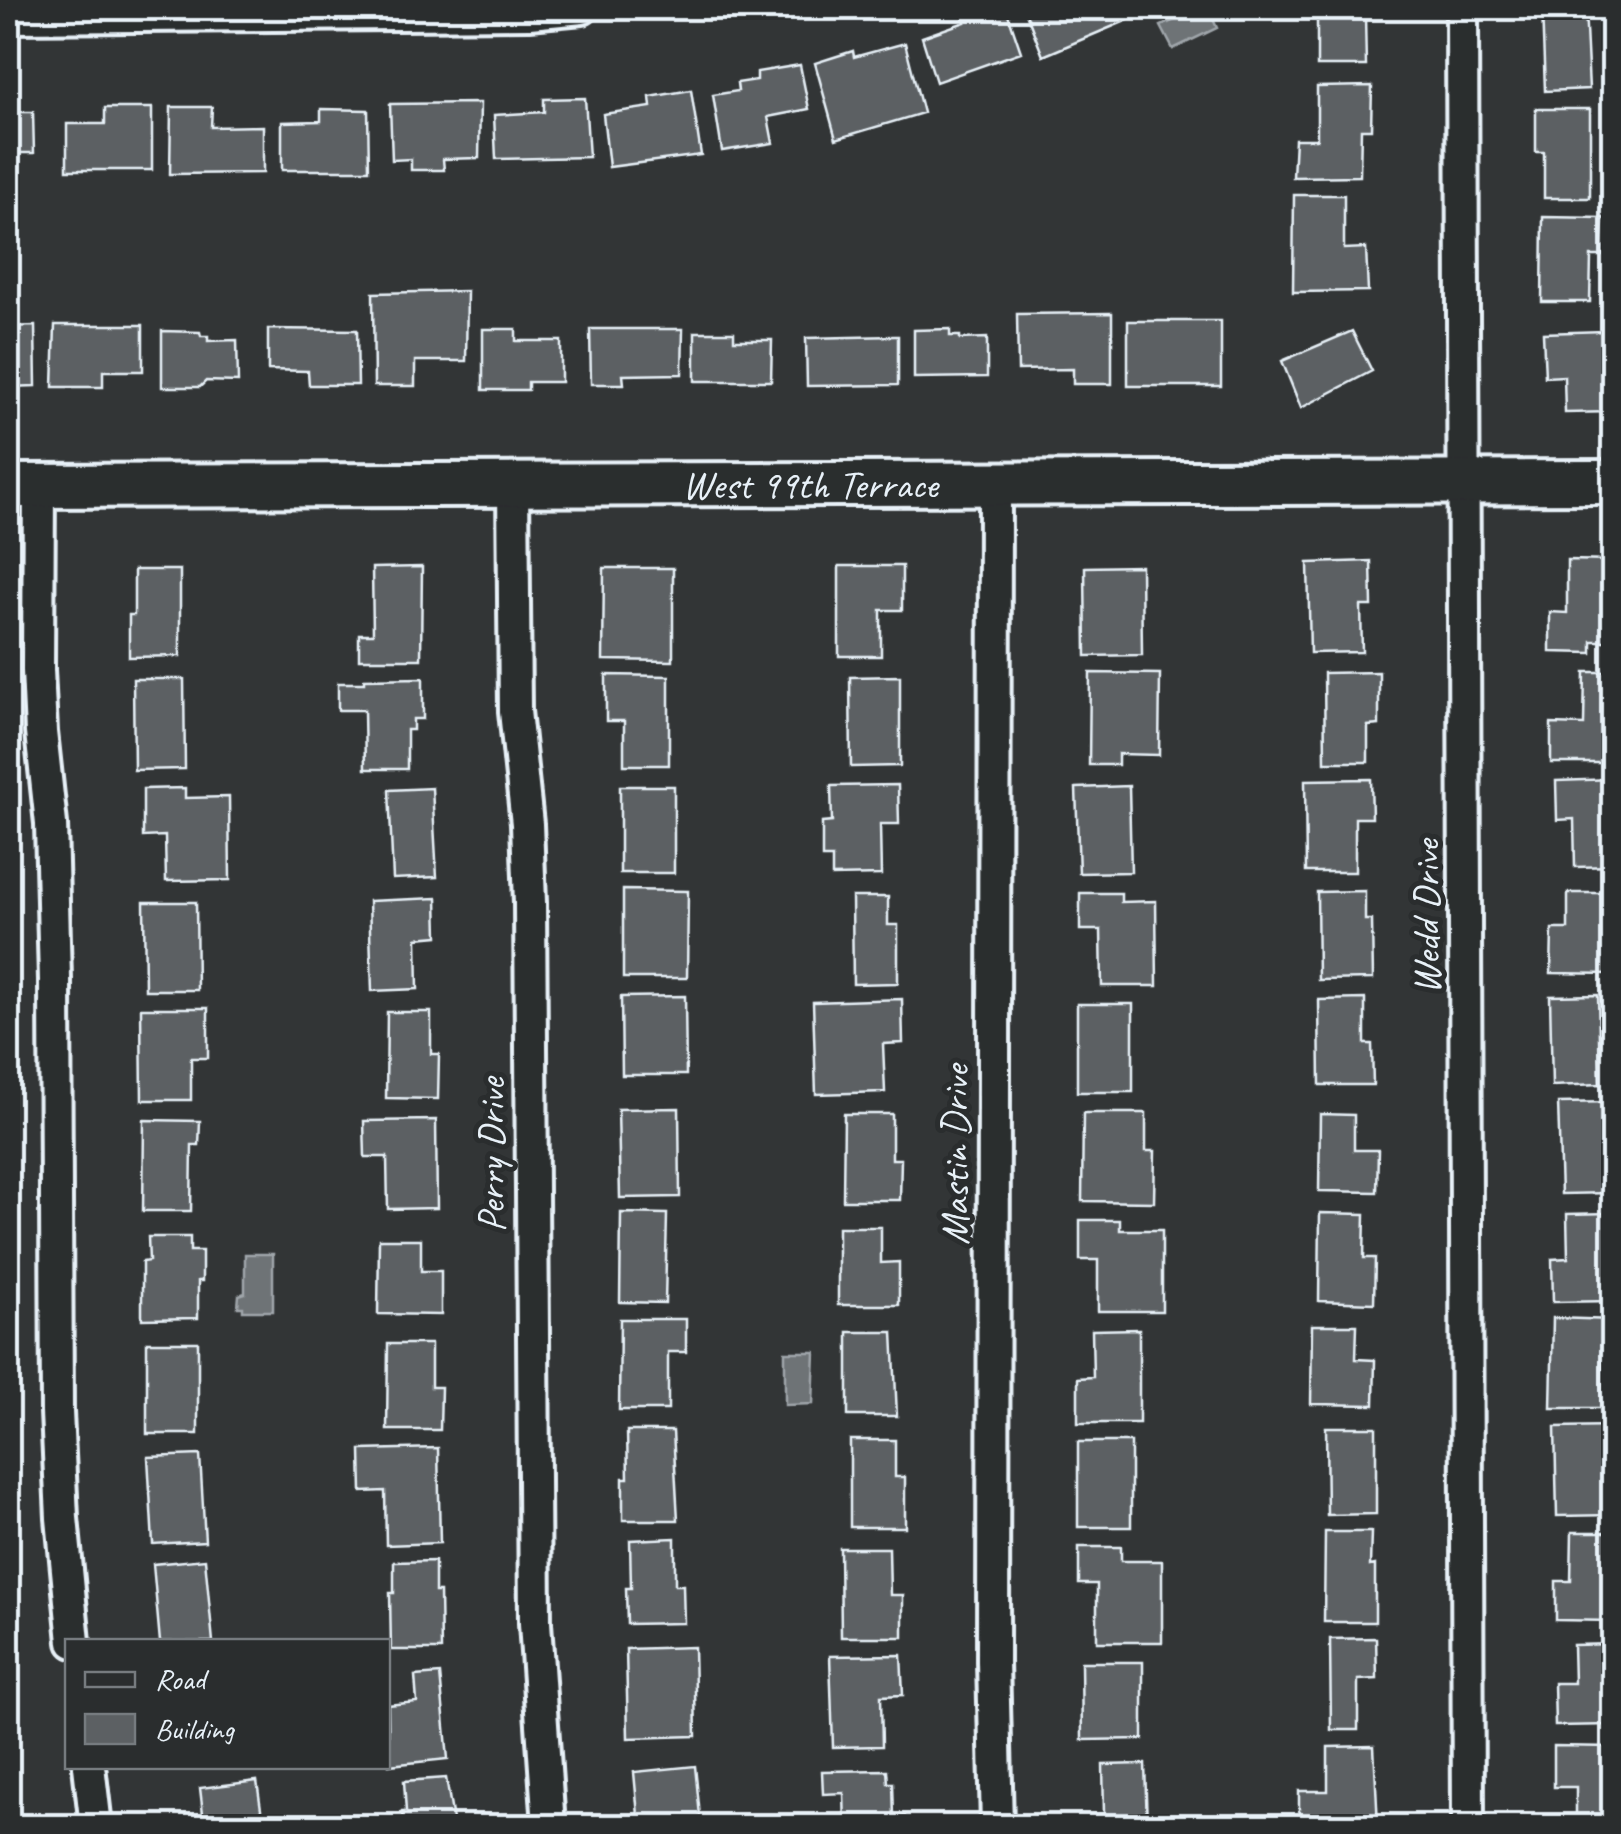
<svg xmlns="http://www.w3.org/2000/svg" width="1621" height="1834" viewBox="0 0 1621 1834" font-family="Caveat,sans-serif">
  <style>
    .water { fill: #6e7376; stroke: #9fa5aa; stroke-width: 2.5 }
    .building { fill: #5c6063; stroke: #e8f1f8; stroke-width: 2.5 }
    .lines { fill: none; stroke-linecap: round; stroke-linejoin: round }
    .street-casing { stroke: #e8f1f8; stroke-width: 38 }
    .secondary-casing { stroke: #e8f1f8; stroke-width: 50 }
    .street { stroke: #2a2d2e; stroke-width: 30 }
    .secondary { stroke: #2a2d2e; stroke-width: 42 }
    .labels { text-anchor: middle; stroke-width: 10; stroke-linejoin: round; paint-order: stroke }
    .street-label { font-size: 40px; fill: #e8f1f8; stroke: #2a2d2e }
  </style>
  <rect width="100%" height="100%" fill="#323536"/>
  <filter id="ink" filterUnits="userSpaceOnUse"><feTurbulence type="fractalNoise" baseFrequency=".01" numOctaves="2"/><feDisplacementMap in="SourceGraphic" scale="20" xChannelSelector="R" yChannelSelector="G"/><feConvolveMatrix kernelMatrix="1 2 1 2 8 2 1 2 1" color-interpolation-filters="sRGB"/></filter>
  <g filter="url(#ink)">
    <path class="water" d="M 1202,8 L 1208,8 L 1217,28 L 1173,49 L 1161,26 Z
      M 245,1254 L 273,1254 L 273,1311 L 243,1311 L 243,1307 L 238,1307 L 239,1295 L 245,1293 Z
      M 785,1352 L 815,1352 L 813,1404 L 785,1405 Z"/>
    <path class="building" d="M 985,8 L 1006,8 L 1021,52 L 936,82 L 922,37 L 965,22 L 963,17 Z
      M 1024,8 L 1123,8 L 1128,20 L 1043,56 Z
      M 1317,8 L 1372,8 L 1372,15 L 1365,15 L 1366,66 L 1317,66 Z
      M 1542,8 L 1585,8 L 1589,89 L 1545,91 Z
      M 905,43 L 923,113 L 836,139 L 815,63 L 853,51 L 854,57 Z
      M 800,65 L 809,109 L 768,117 L 773,143 L 722,151 L 713,95 L 738,91 L 737,83 L 757,80 L 757,72 Z
      M 1372,86 L 1371,129 L 1361,129 L 1360,176 L 1293,177 L 1295,139 L 1317,139 L 1317,87 Z
      M 691,90 L 701,155 L 609,167 L 603,114 L 651,107 L 650,97 Z
      M 585,98 L 589,157 L 496,159 L 494,115 L 544,112 L 544,99 Z
      M 480,103 L 479,158 L 443,159 L 444,170 L 411,170 L 411,159 L 392,160 L 390,104 Z
      M 171,107 L 212,107 L 211,127 L 263,126 L 263,173 L 170,174 Z
      M 105,108 L 152,108 L 152,170 L 67,170 L 67,124 L 105,124 Z
      M 321,109 L 368,110 L 369,170 L 282,170 L 282,122 L 321,121 Z
      M 1536,109 L 1590,109 L 1590,198 L 1544,198 L 1544,152 L 1536,152 Z
      M 8,112 L 33,112 L 34,153 L 8,153 Z
      M 1294,195 L 1344,195 L 1344,249 L 1366,248 L 1368,291 L 1293,292 Z
      M 1543,217 L 1603,218 L 1602,256 L 1591,256 L 1590,302 L 1542,302 Z
      M 467,291 L 466,361 L 415,361 L 415,386 L 374,386 L 373,293 Z
      M 1112,313 L 1112,384 L 1073,384 L 1073,369 L 1018,370 L 1017,314 Z
      M 1128,321 L 1221,321 L 1221,386 L 1128,386 Z
      M 55,325 L 143,325 L 143,371 L 103,371 L 103,387 L 53,387 Z
      M 35,326 L 36,386 L 8,387 L 8,327 Z
      M 268,329 L 357,330 L 358,385 L 309,385 L 308,371 L 268,370 Z
      M 483,329 L 516,329 L 516,341 L 561,341 L 561,382 L 528,382 L 528,390 L 483,390 Z
      M 590,329 L 683,329 L 682,374 L 623,375 L 624,384 L 591,384 Z
      M 950,329 L 950,336 L 960,336 L 960,339 L 987,338 L 987,377 L 914,378 L 914,330 Z
      M 162,331 L 200,332 L 201,336 L 208,336 L 208,341 L 237,340 L 238,382 L 206,381 L 200,387 L 162,387 Z
      M 1352,331 L 1372,371 L 1301,408 L 1282,361 Z
      M 1604,331 L 1605,373 L 1614,372 L 1614,412 L 1565,413 L 1564,376 L 1545,377 L 1543,333 Z
      M 695,332 L 734,332 L 734,340 L 772,340 L 771,381 L 695,381 Z
      M 895,336 L 898,336 L 898,385 L 807,386 L 806,338 Z
      M 1567,560 L 1614,561 L 1614,641 L 1592,641 L 1592,653 L 1550,652 L 1550,612 L 1567,613 Z
      M 1371,561 L 1372,606 L 1361,606 L 1362,652 L 1310,653 L 1308,563 Z
      M 839,566 L 902,566 L 902,610 L 881,610 L 881,656 L 839,656 Z
      M 1141,566 L 1142,655 L 1086,656 L 1085,567 Z
      M 422,567 L 421,659 L 359,659 L 359,634 L 373,634 L 372,568 Z
      M 604,568 L 673,568 L 673,661 L 603,660 Z
      M 134,570 L 180,570 L 180,656 L 129,657 L 129,615 L 134,615 Z
      M 1379,672 L 1379,725 L 1368,726 L 1368,762 L 1325,762 L 1324,673 Z
      M 1585,672 L 1614,672 L 1614,763 L 1551,763 L 1551,724 L 1584,725 Z
      M 1090,673 L 1160,674 L 1159,755 L 1118,754 L 1118,765 L 1089,765 Z
      M 606,675 L 669,676 L 669,765 L 624,765 L 624,721 L 606,721 Z
      M 900,676 L 900,766 L 851,767 L 850,677 Z
      M 423,678 L 423,719 L 413,719 L 413,730 L 407,730 L 407,769 L 365,769 L 364,710 L 338,710 L 338,683 L 364,683 L 364,679 Z
      M 133,679 L 184,679 L 185,769 L 134,770 Z
      M 1371,779 L 1372,818 L 1355,818 L 1355,872 L 1306,872 L 1305,780 Z
      M 1614,779 L 1614,866 L 1575,867 L 1574,819 L 1557,820 L 1556,781 Z
      M 898,785 L 899,824 L 880,824 L 881,875 L 832,876 L 832,858 L 822,858 L 822,823 L 832,822 L 831,786 Z
      M 620,786 L 674,786 L 674,873 L 620,873 Z
      M 1129,786 L 1131,872 L 1079,873 L 1076,788 Z
      M 185,788 L 185,798 L 229,797 L 230,880 L 166,881 L 165,836 L 143,837 L 143,789 Z
      M 432,788 L 437,877 L 393,879 L 389,790 Z
      M 623,890 L 688,891 L 687,978 L 623,978 Z
      M 1365,891 L 1365,920 L 1372,920 L 1373,979 L 1318,980 L 1317,892 Z
      M 1080,893 L 1121,893 L 1121,902 L 1156,901 L 1157,986 L 1102,986 L 1101,930 L 1080,930 Z
      M 1568,893 L 1614,893 L 1613,974 L 1551,973 L 1552,929 L 1568,929 Z
      M 852,897 L 888,897 L 888,925 L 898,925 L 898,983 L 853,984 Z
      M 437,898 L 438,936 L 417,938 L 418,989 L 372,991 L 369,901 Z
      M 144,902 L 196,902 L 197,990 L 145,990 Z
      M 1598,995 L 1600,1084 L 1552,1086 L 1550,996 Z
      M 685,996 L 686,1075 L 622,1075 L 621,997 Z
      M 902,999 L 903,1043 L 883,1044 L 885,1092 L 816,1094 L 813,1002 Z
      M 1365,999 L 1365,1044 L 1372,1044 L 1373,1085 L 1320,1085 L 1319,1000 Z
      M 1077,1004 L 1133,1004 L 1133,1092 L 1077,1092 Z
      M 141,1008 L 208,1008 L 208,1058 L 191,1058 L 191,1100 L 142,1100 Z
      M 387,1012 L 431,1012 L 431,1054 L 439,1054 L 438,1099 L 386,1098 Z
      M 1614,1102 L 1614,1193 L 1561,1194 L 1558,1103 Z
      M 679,1108 L 680,1197 L 620,1198 L 618,1109 Z
      M 1083,1113 L 1146,1113 L 1146,1151 L 1155,1151 L 1154,1202 L 1082,1201 Z
      M 844,1114 L 892,1114 L 892,1159 L 901,1159 L 900,1200 L 843,1200 Z
      M 1320,1114 L 1354,1115 L 1354,1150 L 1378,1150 L 1377,1192 L 1319,1191 Z
      M 144,1120 L 200,1121 L 199,1145 L 192,1145 L 191,1211 L 143,1211 Z
      M 436,1120 L 437,1208 L 388,1209 L 387,1157 L 365,1157 L 364,1121 Z
      M 621,1213 L 667,1214 L 665,1303 L 620,1302 Z
      M 1320,1213 L 1365,1214 L 1364,1258 L 1375,1258 L 1374,1303 L 1319,1301 Z
      M 1612,1213 L 1613,1301 L 1553,1302 L 1552,1259 L 1568,1258 L 1567,1214 Z
      M 1080,1220 L 1120,1220 L 1120,1230 L 1162,1230 L 1162,1311 L 1098,1311 L 1098,1260 L 1080,1260 Z
      M 838,1227 L 881,1227 L 881,1263 L 899,1262 L 899,1305 L 838,1305 Z
      M 148,1237 L 190,1237 L 190,1251 L 202,1251 L 202,1281 L 198,1281 L 198,1318 L 142,1319 L 142,1262 L 149,1261 Z
      M 379,1239 L 421,1239 L 421,1271 L 441,1271 L 441,1315 L 378,1314 Z
      M 1553,1318 L 1614,1320 L 1614,1356 L 1602,1356 L 1601,1408 L 1551,1408 Z
      M 620,1319 L 686,1319 L 686,1352 L 668,1352 L 668,1410 L 619,1410 Z
      M 1312,1325 L 1357,1325 L 1356,1359 L 1375,1360 L 1374,1405 L 1311,1404 Z
      M 1139,1329 L 1139,1423 L 1078,1423 L 1078,1378 L 1093,1377 L 1092,1330 Z
      M 848,1332 L 893,1332 L 897,1416 L 848,1416 Z
      M 147,1342 L 198,1342 L 198,1434 L 147,1434 Z
      M 388,1344 L 431,1344 L 431,1387 L 441,1387 L 440,1430 L 387,1430 Z
      M 1614,1426 L 1614,1515 L 1557,1516 L 1555,1427 Z
      M 1326,1427 L 1376,1427 L 1376,1514 L 1327,1515 Z
      M 627,1431 L 673,1431 L 678,1520 L 623,1520 L 623,1478 L 628,1478 Z
      M 850,1440 L 895,1440 L 895,1477 L 905,1477 L 905,1527 L 850,1527 Z
      M 1078,1442 L 1131,1442 L 1131,1527 L 1078,1527 Z
      M 438,1448 L 440,1543 L 386,1545 L 385,1491 L 362,1492 L 361,1450 Z
      M 200,1455 L 205,1541 L 153,1544 L 148,1457 Z
      M 1325,1532 L 1371,1532 L 1370,1566 L 1375,1565 L 1375,1622 L 1324,1622 Z
      M 1572,1532 L 1614,1532 L 1614,1621 L 1556,1620 L 1556,1581 L 1571,1581 Z
      M 675,1538 L 675,1585 L 683,1585 L 684,1623 L 627,1624 L 626,1588 L 631,1588 L 630,1540 Z
      M 1079,1547 L 1121,1547 L 1121,1561 L 1162,1561 L 1162,1642 L 1097,1642 L 1097,1584 L 1079,1584 Z
      M 840,1548 L 889,1548 L 890,1595 L 903,1595 L 903,1637 L 841,1637 Z
      M 205,1559 L 213,1642 L 160,1642 L 153,1564 Z
      M 435,1561 L 435,1592 L 440,1592 L 441,1650 L 391,1650 L 390,1593 L 394,1593 L 394,1562 Z
      M 1376,1638 L 1377,1679 L 1358,1680 L 1358,1730 L 1331,1730 L 1330,1639 Z
      M 1614,1644 L 1614,1725 L 1555,1726 L 1554,1683 L 1574,1683 L 1573,1645 Z
      M 694,1647 L 696,1736 L 628,1738 L 626,1649 Z
      M 901,1655 L 903,1695 L 881,1696 L 882,1746 L 833,1747 L 830,1656 Z
      M 1081,1662 L 1143,1662 L 1143,1739 L 1082,1740 Z
      M 440,1674 L 448,1759 L 389,1765 L 388,1705 L 417,1702 L 415,1676 Z
      M 1374,1746 L 1378,1826 L 1299,1826 L 1299,1791 L 1328,1791 L 1328,1747 Z
      M 1554,1746 L 1614,1747 L 1614,1826 L 1576,1826 L 1576,1787 L 1554,1787 Z
      M 1145,1764 L 1147,1826 L 1092,1826 L 1091,1815 L 1104,1814 L 1103,1765 Z
      M 695,1766 L 701,1826 L 639,1826 L 634,1772 Z
      M 887,1770 L 888,1783 L 893,1783 L 894,1817 L 905,1816 L 906,1826 L 845,1826 L 844,1793 L 823,1794 L 822,1771 Z
      M 446,1778 L 454,1826 L 403,1826 L 402,1812 L 406,1812 L 404,1781 Z
      M 257,1781 L 262,1816 L 251,1817 L 252,1826 L 186,1826 L 204,1822 L 200,1788 Z"/>
    <g class="lines">
      <g class="street-casing">
        <path id="street" d="M 1462,8 L 1468,1826
          M 8,17 L 529,13 L 582,8
          M 995,483 L 993,1661 L 997,1826
          M 513,484 L 515,711 L 527,824 L 530,903 L 535,1623 L 549,1826
          M 39,486 L 38,670 L 41,732 L 51,824 L 55,980 L 57,1412 L 62,1518 L 74,1642
          M 89,1766 L 96,1826"/>
      </g>
      <g class="secondary-casing">
        <g id="secondary">
          <path id="s1" d="M 8,486 L 1614,482"/>
        </g>
      </g>
      <use href="#street" class="street"/>
      <use href="#secondary" class="secondary"/>
    </g>
  </g>
  <g class="labels">
    <g class="street-label">
      <text dy="14" stroke="none"><textPath href="#s1" startOffset="802">West 99th Terrace</textPath></text>
      <text transform="translate(1425 917) rotate(-90)" y="14">Wedd Drive</text>
      <text transform="translate(490 1155) rotate(-90)" y="14">Perry Drive</text>
      <text transform="translate(954 1155) rotate(-90)" y="14">Mastin Drive</text>
    </g>
  </g>
  <rect width="1621" height="1834" fill="none" stroke="#2a2d2e" stroke-width="40"/>
  <rect x="20" y="20" width="1581" height="1794" fill="none" stroke="#e8f1f8" stroke-width="4" filter="url(#ink)"/>
  <rect x="65" y="1639" width="325" height="130" fill="#2a2d2e" stroke="#767b7f" stroke-width="2.5"/>
  <rect x="85" y="1672" width="50" height="15" fill="#2a2d2e" stroke="#767b7f" stroke-width="2.5"/>
  <text x="155" y="1689" font-size="30" fill="#e8f1f8">Road</text>
  <rect x="85" y="1714" width="50" height="30" fill="#5c6063" stroke="#767b7f" stroke-width="2.5"/>
  <text x="155" y="1739" font-size="30" fill="#e8f1f8">Building</text>
</svg>
